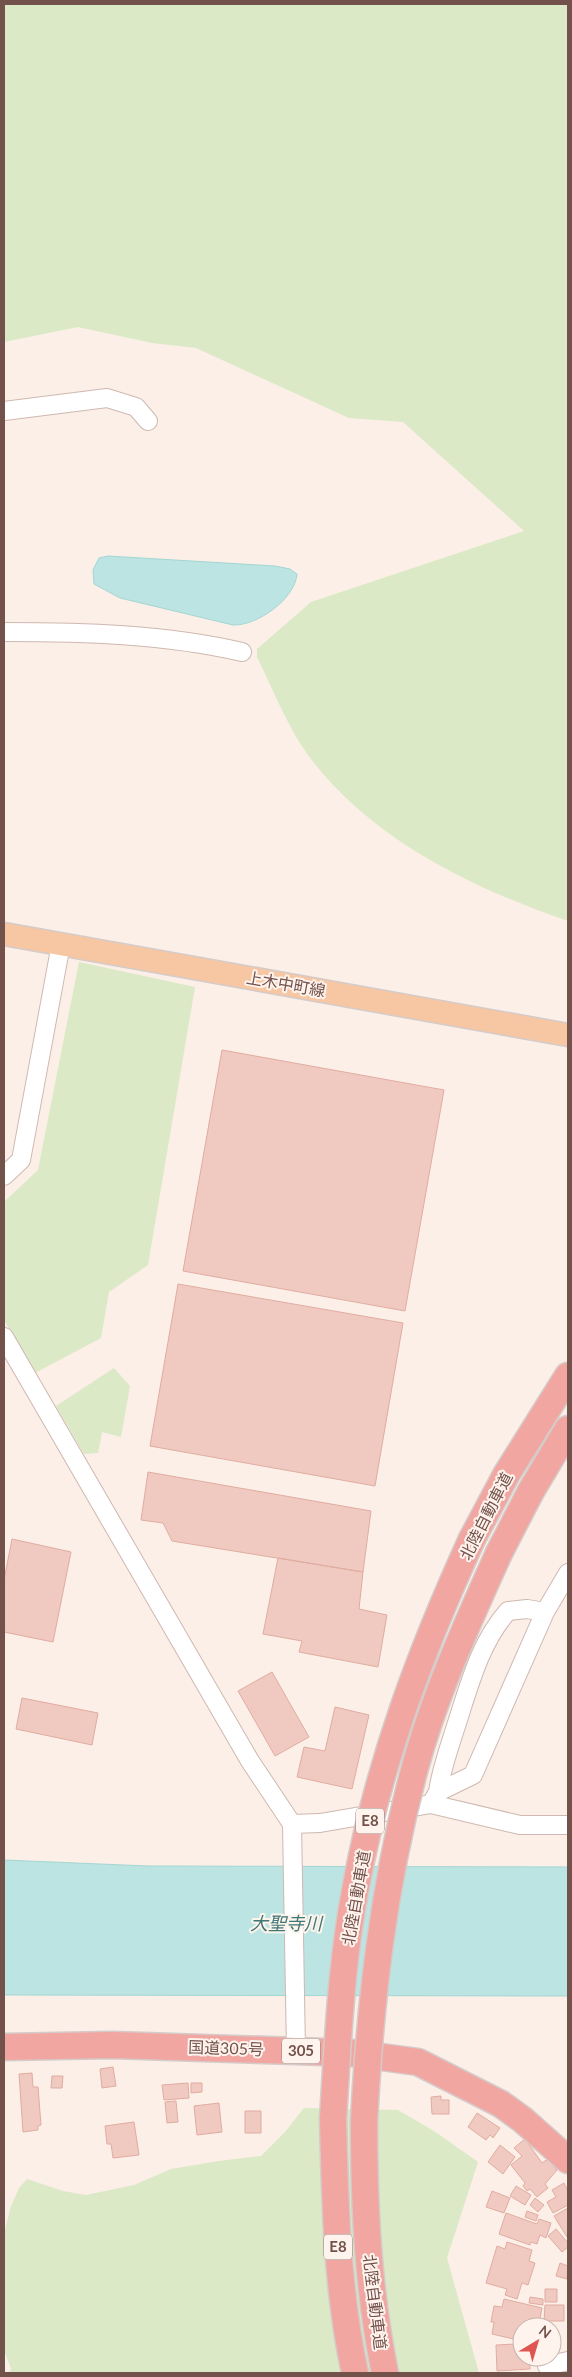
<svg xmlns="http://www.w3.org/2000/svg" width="572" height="2377" viewBox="0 0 572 2377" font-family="Lato,'Noto Sans JP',sans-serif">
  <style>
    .green { fill: #dbe9c6 }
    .water { fill: #bce4e2; stroke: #a3d6d3 }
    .building { fill: #f0c9c0; stroke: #e1aca1 }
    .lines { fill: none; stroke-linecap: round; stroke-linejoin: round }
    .minor-casing { stroke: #cfb8b0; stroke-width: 20 }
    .major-casing { stroke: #d5cbc9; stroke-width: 25 }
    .highway-casing { stroke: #d5cbc9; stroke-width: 29 }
    .minor { stroke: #fff; stroke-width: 18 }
    .major { stroke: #f7c6a3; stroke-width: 22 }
    .highway { stroke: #f2a6a1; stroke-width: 26 }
    .highway-bridge-casing { stroke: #d5cbc9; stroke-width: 29; stroke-linecap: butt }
    .highway-bridge { stroke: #f2a6a1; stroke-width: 26 }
    .labels { text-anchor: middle; stroke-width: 4; stroke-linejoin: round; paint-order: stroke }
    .shield { fill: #fef4ed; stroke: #9d837c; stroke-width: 1 }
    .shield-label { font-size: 15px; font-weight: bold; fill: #74524c }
    .street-label { font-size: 16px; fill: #74524c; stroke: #fef4ed }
    .water-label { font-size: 18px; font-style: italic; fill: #407876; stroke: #fef4ed }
  </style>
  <rect width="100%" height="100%" fill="#fbefe7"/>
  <path class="green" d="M 4,4 L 568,4 L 568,921 C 472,888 370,839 308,755 C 287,726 273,689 257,657 L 257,649 L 311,602 L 524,531 L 403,422 L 349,418 L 196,348 L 152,343 L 78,327 L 4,342 Z
    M 79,962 L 195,987 L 148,1265 L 109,1292 L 101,1338 L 35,1373 L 4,1320 L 4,1202 L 38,1170 Z
    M 114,1368 L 130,1386 L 121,1437 L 102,1432 L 98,1453 L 84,1454 L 56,1406 Z
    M 304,2108 L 398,2110 L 434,2131 L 478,2162 L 447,2258 L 479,2373 L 9,2373 L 11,2369 L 4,2350 L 4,2234 L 11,2206 L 19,2188 L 27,2179 L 63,2191 L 86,2195 L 134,2185 L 171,2169 L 219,2161 L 261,2156 L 285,2132 Z"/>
  <path class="water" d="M 108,556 L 275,566 L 290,569 L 297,574 C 295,599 257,626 233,625 L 120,598 L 94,584 L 93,570 L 99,558 Z
    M 4,1860 L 148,1866 L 568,1867 L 568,1996 L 4,1995 Z"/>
  <path class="building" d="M 222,1050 L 444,1090 L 405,1311 L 183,1271 Z
    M 178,1284 L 403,1323 L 375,1486 L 150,1446 Z
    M 148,1472 L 371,1511 L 363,1572 L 172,1541 L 163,1523 L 141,1520 Z
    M 12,1539 L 71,1552 L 53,1642 L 4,1632 L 4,1580 Z
    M 278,1558 L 363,1572 L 359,1609 L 387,1615 L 378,1667 L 299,1652 L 302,1641 L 263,1634 Z
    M 272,1672 L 309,1737 L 275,1756 L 238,1691 Z
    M 22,1698 L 98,1713 L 92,1745 L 16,1729 Z
    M 335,1707 L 369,1715 L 352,1789 L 297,1777 L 304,1747 L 325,1751 Z
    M 113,2067 L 116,2086 L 102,2088 L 100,2069 Z
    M 32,2073 L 33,2087 L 38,2087 L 41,2125 L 38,2126 L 38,2130 L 23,2132 L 19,2074 Z
    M 52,2076 L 63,2076 L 62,2088 L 51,2088 Z
    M 188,2083 L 189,2098 L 164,2100 L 162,2085 Z
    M 191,2083 L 202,2083 L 202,2092 L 191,2093 Z
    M 441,2096 L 441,2100 L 449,2100 L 449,2114 L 432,2114 L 431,2097 Z
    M 176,2101 L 178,2122 L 167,2123 L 165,2102 Z
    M 219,2103 L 222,2132 L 197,2135 L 194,2106 Z
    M 245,2111 L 261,2111 L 261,2133 L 245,2133 Z
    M 477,2113 L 500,2128 L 493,2138 L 490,2135 L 486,2140 L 468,2127 Z
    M 134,2122 L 139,2155 L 113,2158 L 111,2144 L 107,2144 L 105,2126 Z
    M 525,2139 L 542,2163 L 548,2159 L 557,2170 L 545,2184 L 548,2188 L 537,2197 L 530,2189 L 527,2191 L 523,2186 L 525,2183 L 511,2165 L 522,2156 L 514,2148 Z
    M 500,2145 L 515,2157 L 503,2174 L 488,2162 Z
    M 564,2183 L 568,2191 L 568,2205 L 553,2213 L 547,2202 L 556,2197 L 552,2190 Z
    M 516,2186 L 531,2195 L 525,2205 L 510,2196 Z
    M 492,2191 L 510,2198 L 504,2213 L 486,2207 Z
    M 535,2198 L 544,2205 L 538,2212 L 530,2205 Z
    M 568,2208 L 568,2236 L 567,2237 L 554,2216 Z
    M 527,2211 L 538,2215 L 536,2221 L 525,2217 Z
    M 506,2213 L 537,2224 L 539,2219 L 551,2223 L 546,2238 L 540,2235 L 537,2244 L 531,2242 L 530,2245 L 499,2234 Z
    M 556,2229 L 568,2243 L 568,2247 L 562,2252 L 548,2236 Z
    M 507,2242 L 532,2250 L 529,2261 L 535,2263 L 528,2285 L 522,2283 L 517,2299 L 505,2295 L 507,2289 L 486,2283 L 497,2246 L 505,2249 Z
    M 560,2263 L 568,2266 L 567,2279 L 556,2276 Z
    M 545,2289 L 557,2289 L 557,2302 L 545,2302 Z
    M 530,2297 L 543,2299 L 543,2305 L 529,2303 Z
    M 504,2299 L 542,2308 L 539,2324 L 532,2323 L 531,2327 L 522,2327 L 522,2341 L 492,2334 L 494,2322 L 491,2322 L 494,2306 L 502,2307 Z
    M 545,2305 L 564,2305 L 564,2321 L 544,2321 Z
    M 516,2344 L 516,2348 L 522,2348 L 522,2357 L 530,2357 L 530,2369 L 497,2371 L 496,2345 Z"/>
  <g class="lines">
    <g class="minor-casing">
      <path id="minor" d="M 4,411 L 107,398 L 136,407 L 148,421
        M 4,632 C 83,632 164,634 242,652
        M 4,1176 L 21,1160 L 61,944
        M 4,1337 L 250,1761 L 292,1824 L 296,2051
        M 438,1792 C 441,1770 449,1748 456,1726 C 469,1686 480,1642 508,1611 L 527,1609 L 545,1612
        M 431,1804 L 438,1792 L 473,1775 L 545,1612 L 568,1573
        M 292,1824 L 320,1823 L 431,1804 L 520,1825 L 568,1825
        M 547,2366 L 568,2361"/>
    </g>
    <g class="major-casing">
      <path id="major" d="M 4,934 L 568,1035"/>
    </g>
    <g class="highway-casing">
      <path id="highway" d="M 472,1539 L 506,1475 L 568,1376
        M 499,1553 L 531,1491 L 568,1429
        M 4,2047 L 112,2045 L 296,2051 L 352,2053 L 418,2062 L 501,2104 L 523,2120 L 568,2160
        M 333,2119 C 335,2204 337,2290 355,2373
        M 364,2122 C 364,2207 368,2290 385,2373"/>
    </g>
    <use href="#minor" class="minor"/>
    <use href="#major" class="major"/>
    <use href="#highway" class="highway"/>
    <g class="highway-bridge-casing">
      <path id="highway-bridge" d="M 333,2119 C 338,2041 341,1962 356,1886 C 379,1762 420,1653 472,1539
        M 364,2122 C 370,2003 383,1887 414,1771 C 434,1696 467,1624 499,1553"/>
    </g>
    <use href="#highway-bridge" class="highway-bridge"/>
  </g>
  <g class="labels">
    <g class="shield">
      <rect x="356" y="1808.5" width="28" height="25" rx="4"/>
      <rect x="282" y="2038.5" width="38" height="25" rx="4"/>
      <rect x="324" y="2234.5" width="28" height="25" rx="4"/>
    </g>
    <g class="shield-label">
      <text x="370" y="1826">E8</text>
      <text x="301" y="2056">305</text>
      <text x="338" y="2252">E8</text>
    </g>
    <g class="street-label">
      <text transform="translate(286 984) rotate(10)" y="6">上木中町線</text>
      <text transform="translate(486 1516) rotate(-63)" y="6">北陸自動車道</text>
      <text transform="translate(356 1898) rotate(-80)" y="6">北陸自動車道</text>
      <text transform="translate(226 2048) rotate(2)" y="6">国道305号</text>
      <text transform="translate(375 2302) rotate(83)" y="6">北陸自動車道</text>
    </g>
    <g class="water-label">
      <text x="286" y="1930">大聖寺川</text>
    </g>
  </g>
  <rect width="572" height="2377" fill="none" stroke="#74524c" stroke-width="10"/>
  <g transform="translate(537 2342) rotate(38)"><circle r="24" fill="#fef4ed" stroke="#c7b3ad"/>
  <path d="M0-4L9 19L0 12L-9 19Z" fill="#df5552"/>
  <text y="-8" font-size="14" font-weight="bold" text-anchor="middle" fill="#74524c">N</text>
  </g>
</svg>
